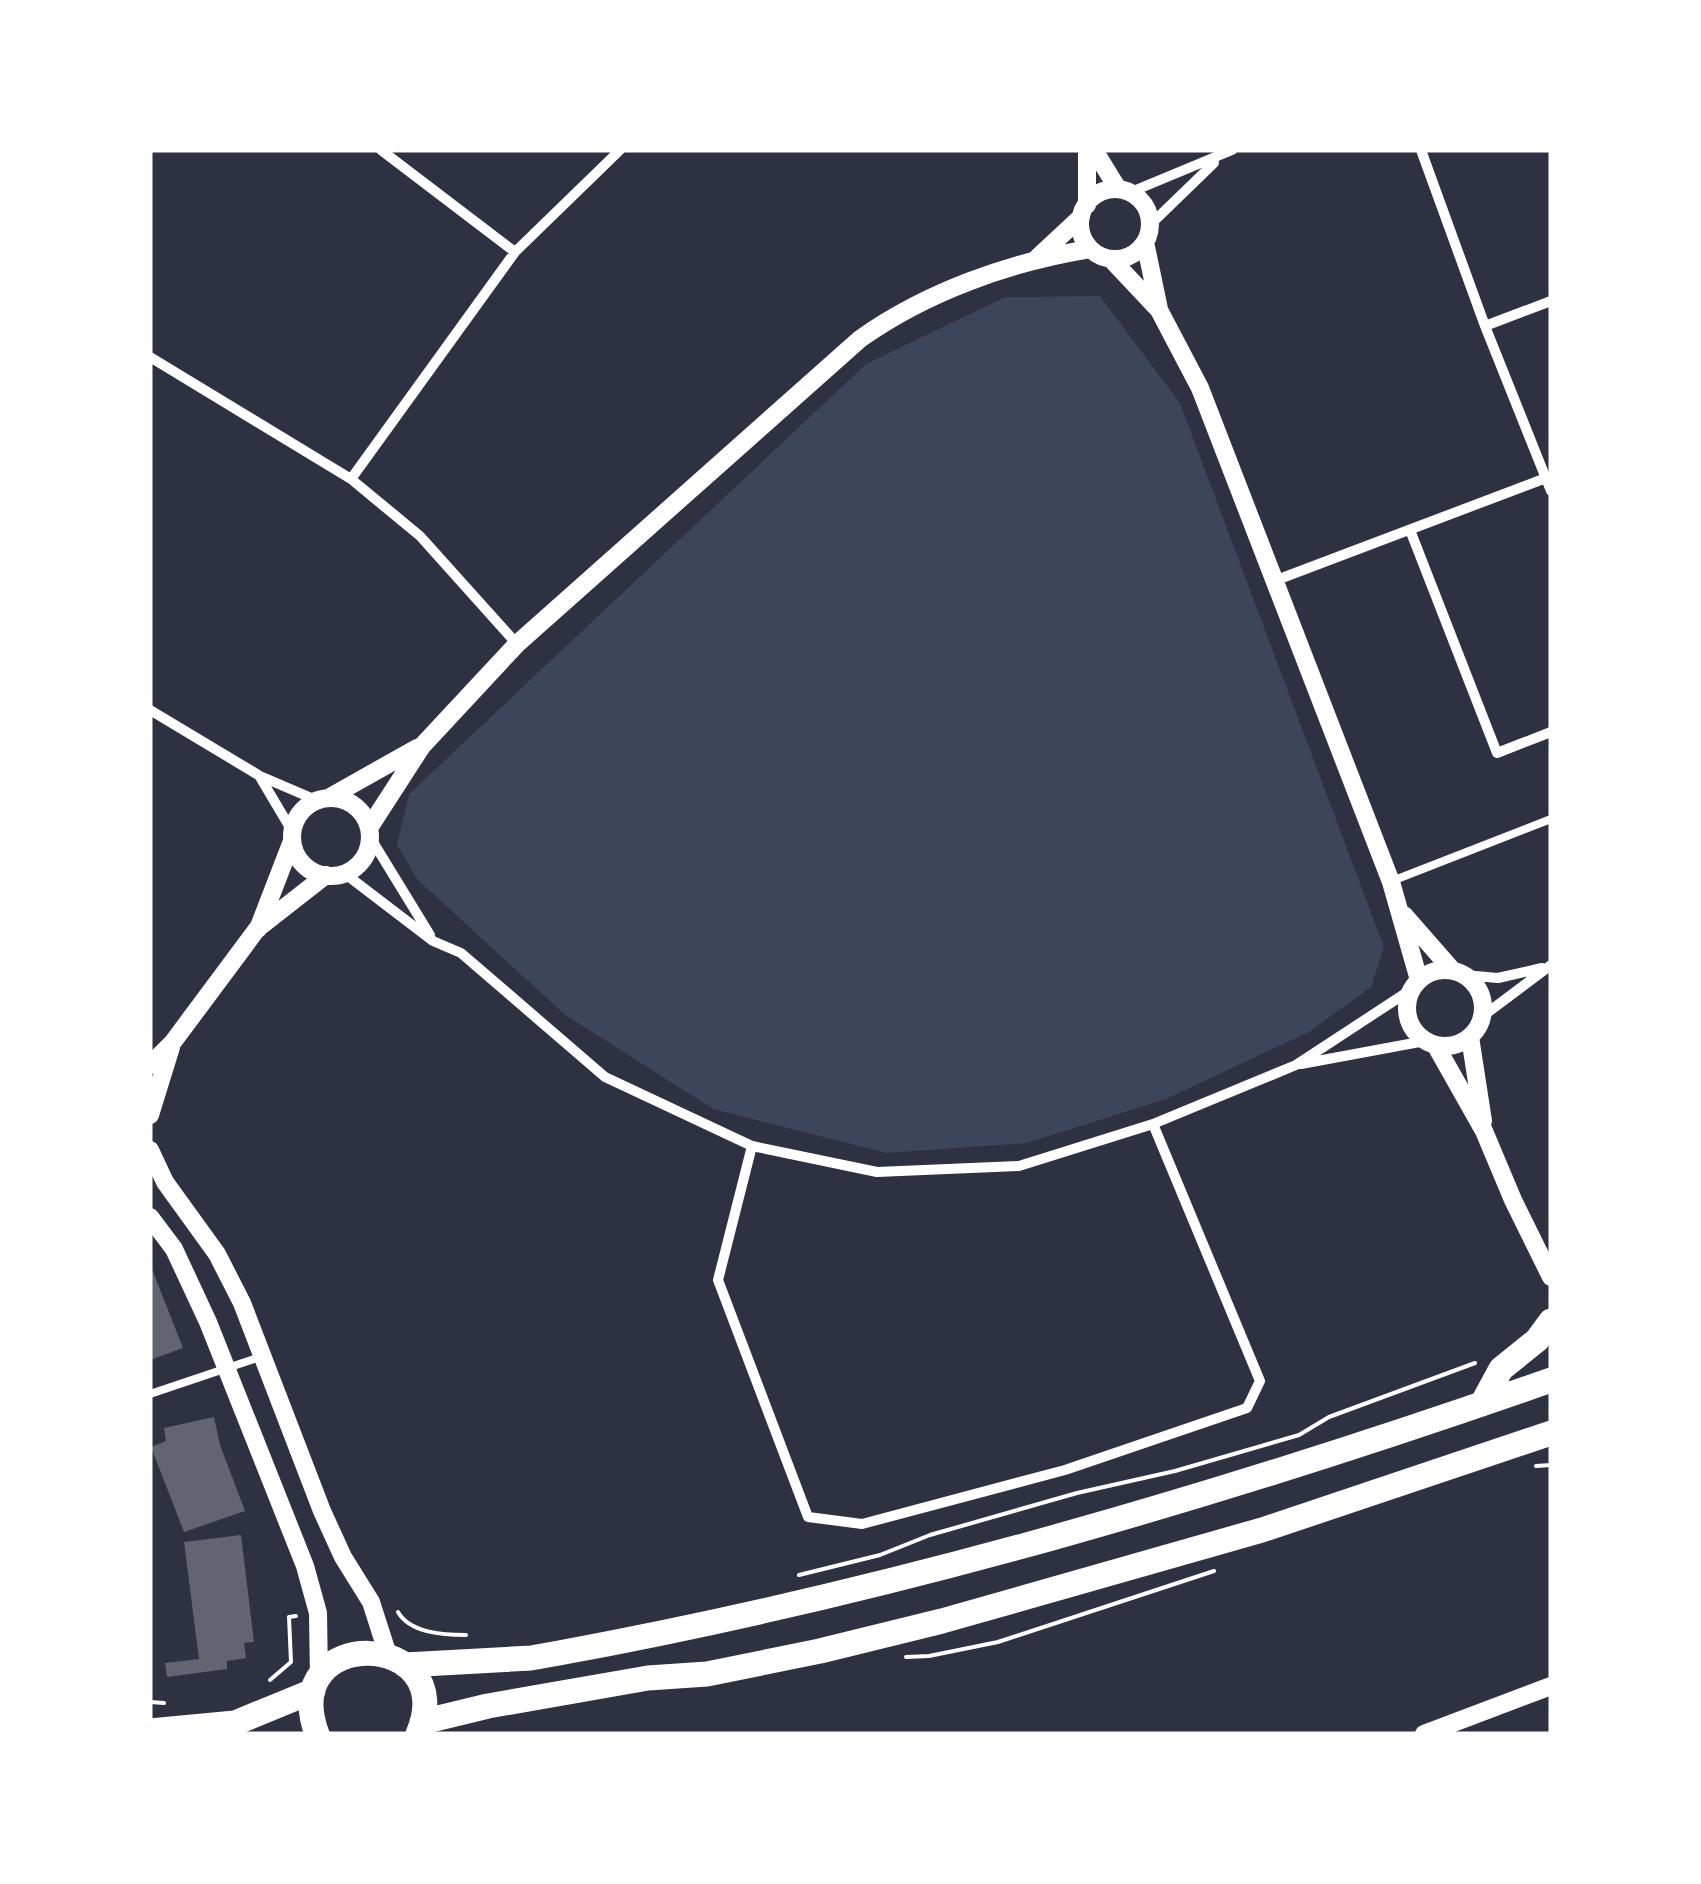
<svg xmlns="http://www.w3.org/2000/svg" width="1701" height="1884" viewBox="0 0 1701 1884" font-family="'DM Sans',sans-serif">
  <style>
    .green { fill: #3c4559 }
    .building { fill: #626471 }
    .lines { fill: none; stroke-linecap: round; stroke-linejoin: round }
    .path { stroke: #fff; stroke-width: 4 }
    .service { stroke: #fff; stroke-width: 8 }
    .minor { stroke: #fff; stroke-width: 10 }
    .tertiary { stroke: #fff; stroke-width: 18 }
    .trunk { stroke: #fff; stroke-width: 25 }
  </style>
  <rect width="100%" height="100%" fill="#2d3142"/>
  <path class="green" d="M 1100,296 L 1180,403 L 1384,947 L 1371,987 L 1309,1032 L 1166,1099 L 1027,1143 L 886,1153 L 713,1109 L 564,1014 L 418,880 L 397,845 L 409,794 L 866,364 L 1005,297 Z"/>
  <path class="building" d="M 150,1264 L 183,1348 L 150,1360 Z
    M 214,1417 L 220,1445 L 245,1511 L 184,1532 L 151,1447 L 166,1441 L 164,1428 Z
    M 241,1535 L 254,1642 L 244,1643 L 246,1658 L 227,1661 L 227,1669 L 167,1677 L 165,1663 L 199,1659 L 184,1542 Z"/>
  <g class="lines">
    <path class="path" d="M 1536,1466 L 1551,1465
      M 799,1575 L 880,1555 L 930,1535 L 1077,1493 L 1175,1471 L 1299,1435 L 1329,1417 L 1475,1363
      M 398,1612 C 410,1633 443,1635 466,1635
      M 906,1657 L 929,1656 L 998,1642 L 1214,1571
      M 270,1680 L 291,1662 L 289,1617 L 296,1616
      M 150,1702 L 164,1703"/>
    <path class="service" d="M 1392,881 L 1551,819
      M 150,1394 L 260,1357"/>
    <path class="minor" d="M 381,150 L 515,252
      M 1421,150 L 1485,326 L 1551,491
      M 1131,192 L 1232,150
      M 1151,224 L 1214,163
      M 1485,326 L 1551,301
      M 150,357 L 351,479 L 420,536 L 517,644
      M 351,479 L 515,252 L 620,150
      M 1410,530 L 1497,753 L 1551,732
      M 1274,581 L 1546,478
      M 150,710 L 260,776 L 316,800
      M 260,777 L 292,831
      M 370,837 L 430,935
      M 344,873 L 433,941 L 461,953 L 605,1077 L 752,1146 L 877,1172 L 1019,1166 L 1153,1124 L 1296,1065 L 1412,989
      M 1464,975 L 1498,978 L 1542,968
      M 1483,1016 L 1551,965
      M 1301,1064 L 1425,1041
      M 752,1146 L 718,1280 L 808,1517 L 862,1524 L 1065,1470 L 1247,1408 L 1260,1381 L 1153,1124"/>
    <path class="tertiary" d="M 1094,150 L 1118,189
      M1080 224a35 35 0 1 1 70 0a35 35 0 1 1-70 0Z
      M 1087,205 L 1087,150
      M 1145,242 L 1159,309
      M 1038,257 L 1081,217
      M 1111,259 L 1159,310 L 1200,388 L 1391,882 L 1419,980
      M 330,797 L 417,748
      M292 837a39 39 0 1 1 78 0a39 39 0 1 1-78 0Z
      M 369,828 L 422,746 L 517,644 L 860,339 C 926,292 1010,262 1090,249
      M 1404,915 L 1453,971
      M 258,929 L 292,841
      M1407 1008a38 38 0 1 1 76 0a38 38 0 1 1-76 0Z
      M 1470,1037 L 1483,1121
      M 1436,1046 L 1484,1131 L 1513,1200 L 1551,1277
      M 150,1065 L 173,1042 L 257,929 L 326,875
      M 150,1115 L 171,1047
      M 150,1150 L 165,1182 L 217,1254 L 242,1303 L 322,1511 L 343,1557 L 371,1602 L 388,1655
      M 150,1217 L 174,1249 L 208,1322 L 305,1566 L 318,1613 L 319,1678
      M 1424,1734 L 1551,1686"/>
    <path class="trunk" d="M 1482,1404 L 1501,1369 L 1537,1340 L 1551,1321
      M 405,1665 L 531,1658 L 559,1653 C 896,1591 1228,1493 1551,1380
      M 422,1722 L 488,1706 L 648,1678 L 707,1674 L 820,1651 L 942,1621 L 1262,1530 L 1551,1433
      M 150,1731 L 235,1723 L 313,1691
      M 317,1734 C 276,1624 462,1629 418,1734"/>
  </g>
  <rect width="1701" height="1884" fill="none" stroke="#ffffff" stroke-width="305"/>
</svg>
